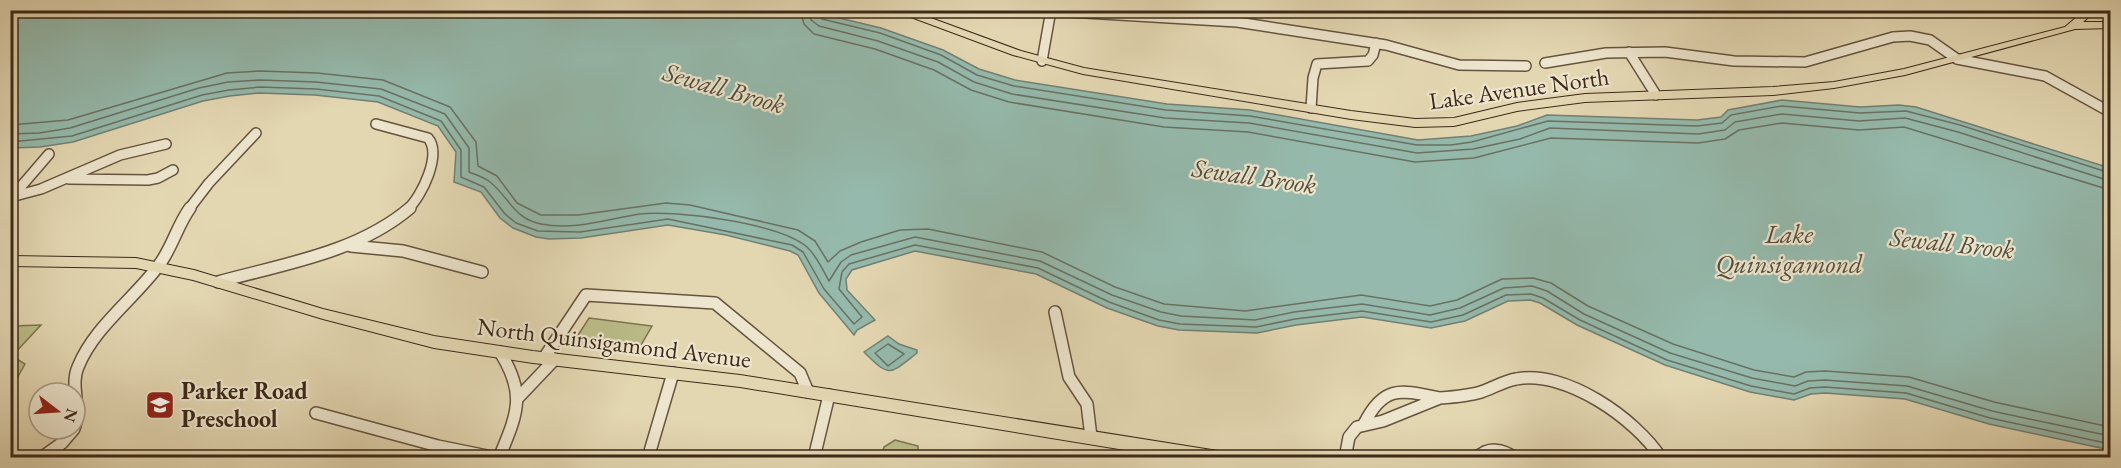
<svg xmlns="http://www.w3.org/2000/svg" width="2121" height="468" viewBox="0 0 2121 468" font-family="'EB Garamond',serif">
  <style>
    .green { fill: #babc88; stroke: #7c7250; stroke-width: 1.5 }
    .water { fill: #95baad; stroke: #728072; stroke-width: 1.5 }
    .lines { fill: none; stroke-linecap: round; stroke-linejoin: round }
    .shore { stroke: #697263; stroke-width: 1.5 }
    .minor-far1-casing { stroke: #66543f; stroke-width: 12 }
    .minor-casing { stroke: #66543f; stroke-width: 14 }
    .major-casing { stroke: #3d2919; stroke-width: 2 }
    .minor-far1 { stroke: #ede5cd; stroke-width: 9 }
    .minor { stroke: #ede5cd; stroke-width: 11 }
    .major { fill: #e3d7b2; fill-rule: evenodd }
    .labels { text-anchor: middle; stroke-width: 4.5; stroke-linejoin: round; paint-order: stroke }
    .street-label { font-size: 24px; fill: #3d2919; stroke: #ede5cd }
    .poi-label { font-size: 24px; font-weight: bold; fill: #3d2919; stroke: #ede5cd; text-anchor: start }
    .water-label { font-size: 26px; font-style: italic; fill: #534d3e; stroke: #ede5cd }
  </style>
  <rect width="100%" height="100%" fill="#e3d7b2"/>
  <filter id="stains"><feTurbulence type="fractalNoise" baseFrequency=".00333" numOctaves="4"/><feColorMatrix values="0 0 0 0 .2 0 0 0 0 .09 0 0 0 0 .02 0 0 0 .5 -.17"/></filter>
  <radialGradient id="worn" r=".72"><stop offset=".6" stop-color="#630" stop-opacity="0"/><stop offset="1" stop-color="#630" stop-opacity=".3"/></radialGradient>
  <path class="green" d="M 589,318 L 652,326 L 637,352 L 573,343 Z
    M 41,325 L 12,356 L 25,364 L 11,389 L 11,326 Z
    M 895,440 L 918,446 L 918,457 L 881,457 L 884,447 Z"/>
  <path class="water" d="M 11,10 L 810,11 L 881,28 L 943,50 L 979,69 L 1015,80 L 1167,104 L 1250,110 L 1418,140 L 1471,136 L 1517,126 L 1547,115 L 1697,120 L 1721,117 L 1728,110 L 1782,100 L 1860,107 L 1899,105 L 1916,107 L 2110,168 L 2110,450 L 1989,424 L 1905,399 L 1825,393 L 1811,394 L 1794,400 L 1750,392 L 1665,365 L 1577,325 L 1540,303 L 1530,300 L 1508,301 L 1465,321 L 1431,328 L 1362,317 L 1296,325 L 1257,333 L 1179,330 L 1158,326 L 1107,308 L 1036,274 L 915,251 L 852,270 L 846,279 L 847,290 L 875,320 L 857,330 L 854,335 L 819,293 L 798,255 L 790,251 L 726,235 L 668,225 L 581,238 L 549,239 L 536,237 L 513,228 L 500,218 L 481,192 L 454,182 L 456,152 L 438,126 L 378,102 L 315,95 L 259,93 L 230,96 L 203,101 L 73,142 L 40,147 L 11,148 Z
    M 888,336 L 899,344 L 917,350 L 917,353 C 889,375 890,378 864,352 Z"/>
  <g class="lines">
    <path class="shore" d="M 800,10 L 804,24 L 814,34 L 875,49 L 934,70 L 971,90 L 1009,102 L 1164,127 L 1248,132 L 1415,162 L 1474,158 L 1551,138 L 1698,143 L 1725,139 L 1739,130 L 1782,123 L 1859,130 L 1904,127 L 2110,190
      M 809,10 L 811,20 L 819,26 L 878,41 L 938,62 L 974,82 L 1012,94 L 1165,118 L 1249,123 L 1417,153 L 1473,149 L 1520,139 L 1550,128 L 1698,134 L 1725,130 L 1735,122 L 1782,114 L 1859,121 L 1905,118 L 1958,132 L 2110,181
      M 817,10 L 822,19 L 880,33 L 941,55 L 977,75 L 1014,86 L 1166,110 L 1250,116 L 1417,145 L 1451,145 L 1472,142 L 1548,121 L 1697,126 L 1722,123 L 1731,115 L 1782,106 L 1860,113 L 1906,111 L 1960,125 L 2110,173
      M 10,125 L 68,120 L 227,73 L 260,71 L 317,73 L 383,80 L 450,107 L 476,142 L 478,166 L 497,176 L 517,203 L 541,215 L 578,215 L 666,203 L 690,205 L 798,230 L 815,241 L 828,262 L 840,251 L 861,242 L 900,230 L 928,229 L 1042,252 L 1115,287 L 1164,304 L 1245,311 L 1361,295 L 1430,306 L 1457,300 L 1502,279 L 1533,278 L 1551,283 L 1588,306 L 1673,344 L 1754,370 L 1794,377 L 1806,372 L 1825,371 L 1909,377 L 1994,402 L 2110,427
      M 10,134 L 39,133 L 70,128 L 199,88 L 228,82 L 260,80 L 316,82 L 381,89 L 445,114 L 469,148 L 469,172 C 476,175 484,177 490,182 C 509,197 514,219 541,224 C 574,231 607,219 640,214 C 676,210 779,223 807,247 C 816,255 823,270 829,281 L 841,262 L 851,255 L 915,237 L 1040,261 L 1112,295 L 1161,312 L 1181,316 L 1255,320 L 1294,312 L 1362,304 L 1430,315 L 1460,308 L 1504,288 L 1532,286 L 1547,291 L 1584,314 L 1670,353 L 1752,378 L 1795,386 L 1808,381 L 1825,380 L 1907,386 L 1992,411 L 2110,436
      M 10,142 L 72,136 L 202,95 L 229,90 L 260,87 L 316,89 L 379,96 L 441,121 L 461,150 L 461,177 L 484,187 L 505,214 L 516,223 L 538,231 L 580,232 L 668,219 L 792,245 L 803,252 L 824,289 L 854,324 L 862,317 L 839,289 L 842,272 L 849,264 L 915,245 L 1038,268 L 1109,302 L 1159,320 L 1180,324 L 1256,327 L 1295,319 L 1362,311 L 1431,322 L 1463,315 L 1506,295 L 1531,294 L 1543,298 L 1580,320 L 1667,360 L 1751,386 L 1794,394 L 1810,388 L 1825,387 L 1906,393 L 1990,418 L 2110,444
      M 888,344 L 904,354 L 888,366 L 875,353 Z"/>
    <g class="minor-far1-casing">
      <path id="minor-far1" d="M 1051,11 L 1237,22 L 1386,45 L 1459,65 L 1526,66
        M 1629,52 L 1656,95
        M 1042,61 L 1051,10
        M 1545,63 L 1606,53 L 1665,52 L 1734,61 L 1805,62 L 1893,37 L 1910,36 L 1930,40 L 1957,59 L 2045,76 L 2110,112
        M 1311,108 L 1313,78 L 1317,64 L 1368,61 L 1373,55 L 1376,43
        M 376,124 L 428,138 C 442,154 422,196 408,209
        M 69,179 L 148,180 L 158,178 L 173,170
        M 11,197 L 41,189 L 120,155 L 166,144
        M 12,197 L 49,154
        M 189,209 L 209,183 L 256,133"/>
    </g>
    <g class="minor-casing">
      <path id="minor" d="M 351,246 L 403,251 L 482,272
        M 218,282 C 283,264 357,253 410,208
        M 1055,312 L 1069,377 L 1087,404 L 1091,437
        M 544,358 L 586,295 L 715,303 L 800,373 L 808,392
        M 1440,398 C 1454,397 1468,396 1481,392 C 1493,388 1504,381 1516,379 C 1565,369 1636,419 1661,458
        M 517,399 L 555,359
        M 316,413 L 438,446 L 497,458
        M 75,426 C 81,405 70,385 78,367 C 94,327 134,299 159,265 C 172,248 177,226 190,208
        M 41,458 L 62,443 L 74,429
        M 499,458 C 517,414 527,395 500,352
        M 648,458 L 673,373
        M 814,458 L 829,395
        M 1345,458 L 1349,437 L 1357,427 L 1383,421 L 1440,398 C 1401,390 1384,384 1364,424
        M 1477,458 C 1488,446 1503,449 1515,458"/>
    </g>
    <g class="major-casing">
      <path id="major" d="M 892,10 L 909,10 L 1021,51 L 1084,68 L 1351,111 L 1415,119 L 1454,118 L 1517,103 L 1585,94 L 1773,87 L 1834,82 L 1904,69 L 2065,27 L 2085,10 L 2092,11 L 2093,13 L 2083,22 L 2110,22 L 2110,28 L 2075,29 L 1905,75 L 1834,88 L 1773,95 L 1585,102 L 1517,111 L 1454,126 L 1415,127 L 1351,119 L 1083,74 L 1013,55 Z
        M 10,256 L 136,258 L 194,270 L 323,309 L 434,336 L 533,351 L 740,375 L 1218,451 L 1224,453 L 1226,458 L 1174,458 L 740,387 L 533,363 L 434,348 L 323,319 L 193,280 L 136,268 L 10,266 Z"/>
    </g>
    <use href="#minor-far1" class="minor-far1"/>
    <use href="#minor" class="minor"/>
    <use href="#major" class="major"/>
  </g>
  <defs>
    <g id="school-square" transform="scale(1.5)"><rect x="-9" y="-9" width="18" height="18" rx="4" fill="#8f2418" stroke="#ede5cd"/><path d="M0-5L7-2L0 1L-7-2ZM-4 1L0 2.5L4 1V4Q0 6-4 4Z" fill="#fff"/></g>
  </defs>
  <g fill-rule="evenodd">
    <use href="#school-square" x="160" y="405"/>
  </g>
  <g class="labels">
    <g class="street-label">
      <text transform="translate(1519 89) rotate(-8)" y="8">Lake Avenue North</text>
      <text transform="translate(614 343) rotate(7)" y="8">North Quinsigamond Avenue</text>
    </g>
    <g class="poi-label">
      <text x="181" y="399">Parker Road<tspan x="181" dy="28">Preschool</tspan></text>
    </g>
    <g class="water-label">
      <text transform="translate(724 88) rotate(16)" y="9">Sewall Brook</text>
      <text transform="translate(1254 176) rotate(8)" y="9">Sewall Brook</text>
      <text x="1789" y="243">Lake<tspan x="1789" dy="30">Quinsigamond</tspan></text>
      <text transform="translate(1952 243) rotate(6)" y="9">Sewall Brook</text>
    </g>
  </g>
  <rect width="2121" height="468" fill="none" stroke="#e3d7b2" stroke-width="36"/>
  <rect x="12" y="12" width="2097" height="444" fill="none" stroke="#3d2919" stroke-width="3"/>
  <rect x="18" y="18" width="2085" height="432" fill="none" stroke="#3d2919" stroke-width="1.5"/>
  <g transform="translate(57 411) rotate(107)"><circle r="28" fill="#ede5cd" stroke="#a79a85" stroke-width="1.5"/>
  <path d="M0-4.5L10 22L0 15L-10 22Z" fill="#8f2418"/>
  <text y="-9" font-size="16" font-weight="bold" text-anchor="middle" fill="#3d2919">N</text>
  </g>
  <rect width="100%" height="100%" filter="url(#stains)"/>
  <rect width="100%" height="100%" fill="url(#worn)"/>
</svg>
